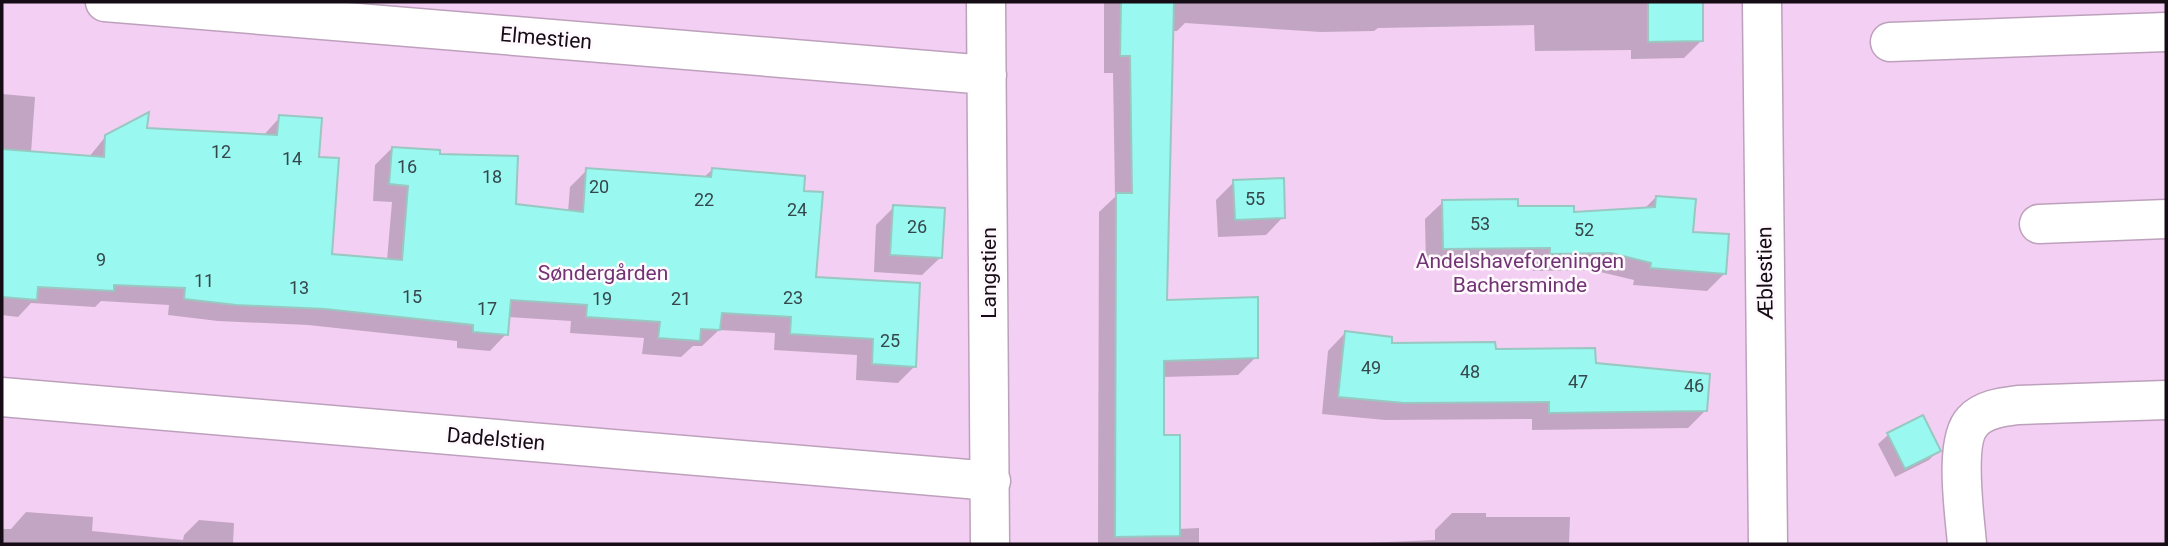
<svg xmlns="http://www.w3.org/2000/svg" width="2168" height="546" viewBox="0 0 2168 546" font-family="Roboto,sans-serif">
  <style>
    .green { fill: #f3cff3 }
    .shadow { fill: #0003 }
    .building { fill: #99f8f0; stroke: #99c7c2; stroke-width: 2 }
    .lines { fill: none; stroke-linecap: round; stroke-linejoin: round }
    .minor-casing { stroke: #bda1bc; stroke-width: 41 }
    .minor { stroke: #fff; stroke-width: 38 }
    .labels { text-anchor: middle; stroke-width: 5; stroke-linejoin: round; paint-order: stroke }
    .number-label { font-size: 18px; fill: #36474c }
    .street-label { font-size: 21px; fill: #150c15; stroke: #fff9fe }
    .park-label { font-size: 21px; fill: #713473; stroke: #fff9fe }
  </style>
  <rect width="100%" height="100%" fill="#fff9fe"/>
  <path class="green" d="M 2,2 L 2166,2 L 2166,544 L 2,544 Z"/>
  <path class="shadow" d="M 1104,2 L 1701,2 L 1701,41 L 1684,58 L 1631,59 L 1631,50 L 1535,51 L 1534,25 L 1378,28 L 1374,31 L 1321,32 L 1185,23 L 1177,31 L 1171,31 L 1165,301 L 1256,357 L 1238,375 L 1162,377 L 1163,437 L 1178,529 L 1199,528 L 1199,544 L 1098,544 L 1099,212 L 1115,197 L 1113,73 L 1104,73 Z
    M 2,94 L 35,97 L 31,153 L 89,157 L 106,136 L 145,129 L 263,136 L 280,117 L 317,158 L 330,256 L 387,260 L 392,202 L 373,201 L 375,165 L 392,148 L 438,156 L 514,205 L 568,212 L 570,187 L 587,170 L 703,178 L 713,169 L 802,193 L 814,279 L 915,366 L 898,383 L 856,380 L 857,355 L 774,350 L 775,333 L 719,330 L 702,346 L 693,346 L 681,357 L 642,354 L 644,338 L 570,333 L 571,321 L 508,317 L 506,334 L 490,351 L 457,348 L 457,341 L 308,325 L 218,321 L 168,315 L 169,305 L 101,301 L 95,307 L 31,303 L 18,317 L 2,315 Z
    M 1234,182 L 1283,217 L 1266,235 L 1218,237 L 1216,200 Z
    M 1656,197 L 1725,273 L 1707,291 L 1633,285 L 1634,280 L 1592,270 L 1533,271 L 1533,265 L 1426,266 L 1425,219 L 1443,202 L 1572,213 L 1644,209 Z
    M 894,207 L 940,258 L 922,275 L 874,272 L 876,225 Z
    M 1345,333 L 1390,344 L 1494,351 L 1594,365 L 1706,410 L 1688,428 L 1532,430 L 1532,419 L 1385,420 L 1322,414 L 1328,351 Z
    M 1888,435 L 1939,450 L 1929,460 L 1895,477 L 1878,444 Z
    M 26,512 L 93,517 L 92,531 L 183,540 L 184,535 L 199,520 L 234,523 L 233,544 L 2,544 L 2,529 L 11,529 Z
    M 1452,513 L 1486,513 L 1486,517 L 1570,517 L 1569,544 L 1342,544 L 1435,540 L 1435,530 Z"/>
  <path class="building" d="M 1121,2 L 1174,2 L 1167,300 L 1258,297 L 1258,358 L 1164,361 L 1164,435 L 1180,435 L 1180,536 L 1115,537 L 1116,193 L 1132,193 L 1130,56 L 1120,56 Z
    M 1648,2 L 1703,2 L 1703,41 L 1648,42 Z
    M 149,112 L 147,128 L 277,135 L 279,115 L 322,118 L 319,157 L 339,158 L 332,254 L 402,260 L 408,186 L 389,184 L 392,147 L 440,150 L 440,154 L 518,156 L 516,204 L 583,212 L 586,168 L 711,177 L 712,168 L 805,176 L 804,191 L 823,192 L 816,277 L 920,283 L 916,367 L 872,364 L 873,339 L 790,334 L 791,317 L 722,313 L 720,330 L 701,329 L 700,341 L 658,338 L 660,322 L 586,317 L 587,305 L 511,300 L 508,335 L 473,332 L 473,325 L 325,309 L 236,305 L 184,299 L 185,288 L 114,285 L 114,291 L 38,287 L 37,300 L 2,297 L 2,149 L 104,157 L 105,135 Z
    M 1284,178 L 1285,218 L 1235,220 L 1233,180 Z
    M 1656,196 L 1696,199 L 1693,232 L 1729,234 L 1726,274 L 1650,268 L 1651,263 L 1611,253 L 1550,254 L 1550,248 L 1443,249 L 1442,200 L 1518,199 L 1518,206 L 1574,206 L 1574,212 L 1655,207 Z
    M 893,205 L 945,208 L 942,258 L 890,255 Z
    M 1345,331 L 1392,337 L 1392,343 L 1495,342 L 1496,349 L 1595,348 L 1596,363 L 1710,374 L 1707,411 L 1549,413 L 1549,402 L 1404,403 L 1338,397 Z
    M 1923,415 L 1941,451 L 1905,469 L 1887,433 Z"/>
  <g class="lines">
    <g class="minor-casing">
      <path id="minor" d="M 105,2 L 987,75
        M 986,2 L 990,544
        M 1762,2 L 1768,544
        M 1890,42 L 2166,32
        M 2039,224 L 2166,219
        M 2,397 L 991,481
        M 1967,544 C 1965,517 1953,441 1973,421 C 1984,409 2003,407 2018,405 L 2166,400"/>
    </g>
    <use href="#minor" class="minor"/>
  </g>
  <g class="labels">
    <g class="number-label">
      <text x="221" y="158">12</text>
      <text x="292" y="165">14</text>
      <text x="407" y="173">16</text>
      <text x="492" y="183">18</text>
      <text x="599" y="193">20</text>
      <text x="1255" y="205">55</text>
      <text x="704" y="206">22</text>
      <text x="797" y="216">24</text>
      <text x="1480" y="230">53</text>
      <text x="917" y="233">26</text>
      <text x="1584" y="236">52</text>
      <text x="101" y="266">9</text>
      <text x="204" y="287">11</text>
      <text x="299" y="294">13</text>
      <text x="412" y="303">15</text>
      <text x="793" y="304">23</text>
      <text x="602" y="305">19</text>
      <text x="681" y="305">21</text>
      <text x="487" y="315">17</text>
      <text x="890" y="347">25</text>
      <text x="1371" y="374">49</text>
      <text x="1470" y="378">48</text>
      <text x="1578" y="388">47</text>
      <text x="1694" y="392">46</text>
    </g>
    <g class="street-label">
      <text transform="translate(546 38) rotate(5)" y="7">Elmestien</text>
      <text transform="translate(989 273) rotate(-90)" y="7">Langstien</text>
      <text transform="translate(1765 273) rotate(-91)" y="7">Æblestien</text>
      <text transform="translate(496 439) rotate(5)" y="7">Dadelstien</text>
    </g>
    <g class="park-label">
      <text x="1520" y="268">Andelshaveforeningen<tspan x="1520" dy="24">Bachersminde</tspan></text>
      <text x="603" y="280">Søndergården</text>
    </g>
  </g>
  <rect width="2168" height="546" fill="none" stroke="#150c15" stroke-width="7"/>
</svg>
